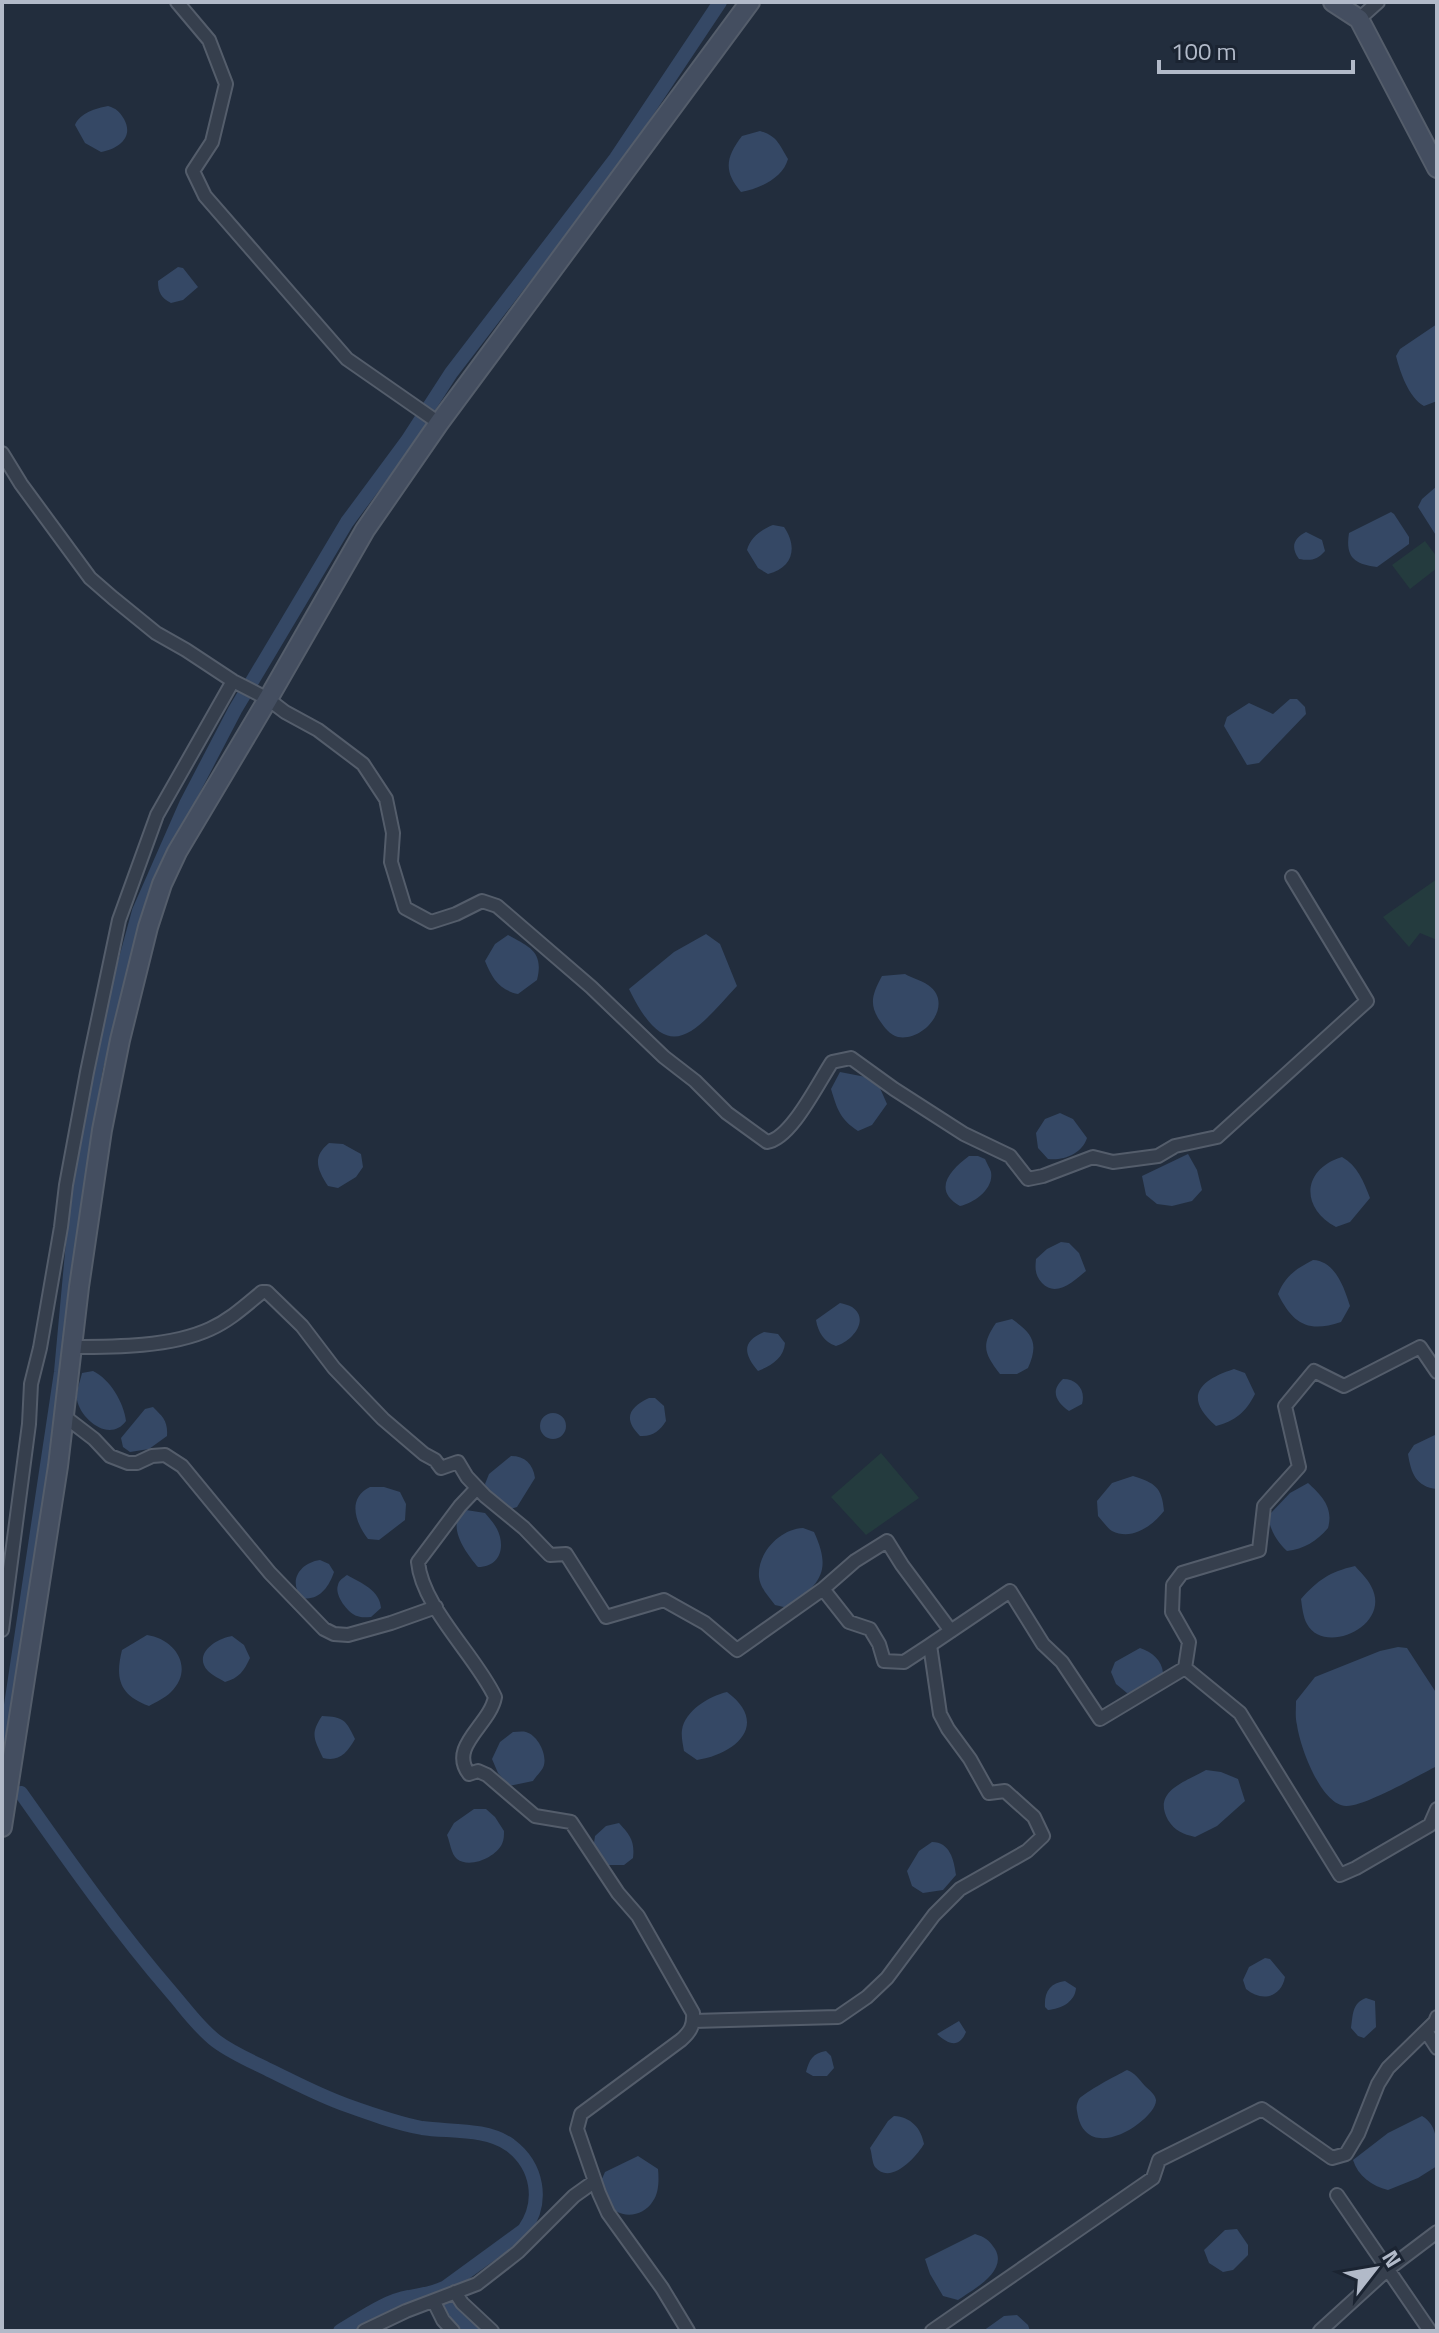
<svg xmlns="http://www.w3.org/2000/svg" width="1439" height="2333" viewBox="0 0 1439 2333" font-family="'Titillium Web',sans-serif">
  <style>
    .green { fill: #243b3e }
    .water { fill: #354865 }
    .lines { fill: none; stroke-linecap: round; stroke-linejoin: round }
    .canal { stroke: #354865; stroke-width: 14 }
    .street-casing { stroke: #545d6b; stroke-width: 16 }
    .secondary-casing { stroke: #545d6b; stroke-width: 22 }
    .street { stroke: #363f4d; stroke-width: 12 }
    .secondary { stroke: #444e60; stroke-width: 18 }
  </style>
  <rect width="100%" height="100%" fill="#222d3d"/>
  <path class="green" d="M 1425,541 L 1437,557 L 1437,568 L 1410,589 L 1392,565 Z
    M 1437,879 L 1437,940 L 1420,933 L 1409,947 L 1383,917 Z
    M 881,1453 L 919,1498 L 866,1535 L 831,1497 Z"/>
  <path class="water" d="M 108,106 C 117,109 119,111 124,119 C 134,137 119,149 101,152 L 85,143 L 75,125 C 80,113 96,108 108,106 Z
    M 760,131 C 777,136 779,144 788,159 C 783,178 759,189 741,192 C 723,171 726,157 742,136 Z
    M 178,267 L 183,268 L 198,287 L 183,300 L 171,303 C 161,298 158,292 158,281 Z
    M 1437,324 L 1437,401 L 1424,406 C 1409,398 1400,372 1396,356 L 1400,349 Z
    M 1437,486 L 1437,537 L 1418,507 L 1422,499 Z
    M 1391,512 L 1394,514 L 1409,537 L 1409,544 L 1377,567 C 1355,564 1345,558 1349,533 Z
    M 773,525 L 784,527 C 798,547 793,568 768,574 L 758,568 L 747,550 C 750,538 762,529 773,525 Z
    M 1306,532 L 1322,540 L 1325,551 C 1317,560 1311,561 1299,559 C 1290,547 1294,538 1306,532 Z
    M 1290,699 L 1297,699 L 1305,707 L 1306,714 L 1259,763 L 1247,765 L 1224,726 L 1227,717 L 1249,703 L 1273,714 Z
    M 706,934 L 720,944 L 737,986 C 693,1034 668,1069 629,989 L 674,952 Z
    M 508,935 C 530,947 544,952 537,980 L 518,994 C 499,990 492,978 485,961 L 495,944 Z
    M 905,974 C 912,978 921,980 928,985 C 955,1003 925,1042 898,1037 C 890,1035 884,1027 880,1021 C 868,1004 873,993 882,976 Z
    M 840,1072 L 876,1079 L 887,1104 L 872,1125 L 858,1131 C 840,1119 837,1109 831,1089 Z
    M 1060,1113 L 1073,1119 L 1087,1138 C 1082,1154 1063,1161 1048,1159 L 1038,1148 L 1036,1133 L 1045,1119 Z
    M 329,1143 L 343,1144 L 361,1154 L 363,1167 L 356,1177 L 338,1188 L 328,1186 C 317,1169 312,1157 329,1143 Z
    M 1188,1154 L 1197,1170 L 1202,1190 L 1192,1201 L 1172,1206 L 1157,1204 L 1146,1195 L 1142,1176 Z
    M 969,1156 L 978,1156 L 985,1159 C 987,1164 990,1168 991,1172 C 994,1189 974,1203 960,1206 C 932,1190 950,1170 969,1156 Z
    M 1342,1157 C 1357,1165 1364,1182 1370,1198 L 1350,1222 L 1336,1227 C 1300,1208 1302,1169 1342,1157 Z
    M 1061,1242 L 1069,1243 L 1079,1253 L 1086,1271 C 1074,1281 1056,1298 1042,1283 C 1035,1275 1035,1269 1036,1259 L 1047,1249 Z
    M 1313,1260 C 1335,1261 1344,1287 1350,1306 L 1341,1322 C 1308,1333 1293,1324 1278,1294 C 1286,1275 1296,1269 1313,1260 Z
    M 840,1303 C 844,1304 849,1305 852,1307 C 871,1320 851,1342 836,1346 C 824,1342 818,1332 816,1320 Z
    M 1012,1319 C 1033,1334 1039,1343 1028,1368 L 1017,1374 L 1000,1374 C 985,1354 980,1346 996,1323 Z
    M 764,1332 L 778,1334 L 785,1343 C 784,1358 771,1366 758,1371 C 744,1354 741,1342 764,1332 Z
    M 1234,1369 L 1245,1373 L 1255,1394 C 1246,1412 1235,1421 1216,1426 C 1184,1398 1197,1381 1234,1369 Z
    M 93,1371 C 110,1379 124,1403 126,1421 C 110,1443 81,1420 77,1400 C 76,1390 80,1382 82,1373 Z
    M 1063,1379 C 1077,1379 1086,1390 1082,1404 L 1069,1411 C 1056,1402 1050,1391 1063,1379 Z
    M 649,1398 L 655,1398 L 664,1406 L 666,1421 C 660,1431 652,1437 640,1436 C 622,1418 630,1407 649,1398 Z
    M 153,1407 C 163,1417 168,1421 167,1436 L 149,1449 L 130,1452 L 123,1447 L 121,1438 L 145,1409 Z
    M540 1426a13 13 0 1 1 26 0a13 13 0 1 1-26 0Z
    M 1437,1434 L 1437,1489 C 1416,1487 1411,1473 1408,1454 L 1414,1445 Z
    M 511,1456 C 525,1456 533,1464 535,1478 L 517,1507 L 507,1510 L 490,1495 L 485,1484 L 489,1474 Z
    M 1133,1476 C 1155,1483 1162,1487 1164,1511 C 1152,1526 1132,1541 1112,1531 C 1107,1528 1102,1520 1098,1516 L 1097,1501 L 1112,1483 Z
    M 1308,1483 C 1321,1495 1334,1507 1328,1528 C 1317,1541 1304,1549 1287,1551 C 1277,1542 1270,1530 1268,1516 L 1290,1493 Z
    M 370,1487 L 384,1487 L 400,1492 L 406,1504 L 405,1520 L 379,1540 L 368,1539 C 355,1522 347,1498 370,1487 Z
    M 466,1510 L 485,1513 C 489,1518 494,1523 497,1529 C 506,1547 500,1567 478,1567 C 466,1553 444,1523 466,1510 Z
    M 803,1528 L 814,1532 C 832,1571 821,1583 788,1608 L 775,1605 C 769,1597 760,1588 759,1577 C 757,1553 780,1529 803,1528 Z
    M 320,1560 L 329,1564 L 334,1572 C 329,1587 319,1601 302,1598 C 288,1582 299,1563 320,1560 Z
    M 1355,1566 C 1360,1572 1367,1578 1371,1586 C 1393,1626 1324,1656 1307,1624 C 1303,1617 1302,1606 1301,1599 C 1318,1580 1329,1572 1355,1566 Z
    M 347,1575 C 361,1583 380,1590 381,1608 L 371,1617 C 366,1617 362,1618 357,1616 C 348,1613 334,1595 338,1585 C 339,1580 343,1578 347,1575 Z
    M 147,1635 C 175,1639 195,1668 171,1692 C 165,1698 156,1702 149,1706 C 119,1695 115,1678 122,1650 Z
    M 232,1636 L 244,1645 L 250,1658 C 244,1671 239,1678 225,1682 C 220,1679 212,1675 208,1671 C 192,1654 217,1638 232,1636 Z
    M 1398,1647 L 1407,1648 L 1437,1694 L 1437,1766 C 1419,1775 1364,1807 1346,1806 C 1321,1805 1300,1747 1297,1725 C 1295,1717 1296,1709 1296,1701 L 1315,1677 L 1380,1651 Z
    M 1140,1648 C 1152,1652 1162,1660 1163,1673 L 1137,1691 L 1127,1693 L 1116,1684 L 1111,1672 L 1115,1662 Z
    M 727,1692 C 770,1724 736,1754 697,1760 L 684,1751 C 683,1745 681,1736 682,1730 C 685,1710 710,1696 727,1692 Z
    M 322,1716 C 344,1717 346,1720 355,1739 C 347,1753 339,1762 323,1758 C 314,1739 310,1734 322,1716 Z
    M 513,1732 C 517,1732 522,1731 526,1732 C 537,1735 547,1753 544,1765 C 543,1770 536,1776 533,1781 L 509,1786 L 498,1773 L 492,1759 L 500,1742 Z
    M 1206,1770 L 1221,1772 L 1238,1779 L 1245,1801 L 1217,1826 L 1195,1837 C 1183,1834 1175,1831 1168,1820 C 1152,1791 1185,1782 1206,1770 Z
    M 474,1809 L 486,1809 L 495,1817 L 504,1831 C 504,1835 504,1840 502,1844 C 496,1857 470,1869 457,1859 C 451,1854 450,1842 447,1835 L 454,1823 Z
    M 619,1823 C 630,1835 635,1841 633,1858 L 624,1865 L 607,1865 L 593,1850 L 595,1836 L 606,1826 Z
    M 932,1842 C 950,1842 954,1860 956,1875 L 943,1890 L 923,1893 L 912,1886 L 907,1871 L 919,1851 Z
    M 1265,1958 L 1270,1959 L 1285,1977 C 1281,1998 1261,2002 1246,1989 L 1243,1980 L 1249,1967 Z
    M 1065,1981 L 1076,1988 C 1075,2002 1061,2009 1048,2010 L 1045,2007 C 1044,1992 1050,1983 1065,1981 Z
    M 1366,1998 L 1375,2001 L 1376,2027 L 1364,2038 L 1358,2036 L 1351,2028 C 1353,2015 1352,2003 1366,1998 Z
    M 959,2021 L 966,2032 C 959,2049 948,2044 937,2034 Z
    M 826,2051 L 831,2056 L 834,2068 L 827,2076 L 813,2076 L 806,2072 C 809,2060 813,2053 826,2051 Z
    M 1127,2070 C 1135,2073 1139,2079 1145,2086 C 1149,2090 1155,2094 1156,2100 C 1157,2119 1085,2169 1077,2111 C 1076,2107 1077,2103 1079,2099 C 1085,2092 1117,2075 1127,2070 Z
    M 894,2116 C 911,2117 921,2128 924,2144 C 917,2156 891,2186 875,2167 C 872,2163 872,2153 870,2148 L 888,2121 Z
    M 1422,2116 C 1439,2126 1437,2146 1437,2166 L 1418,2178 L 1388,2190 C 1372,2186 1358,2176 1353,2160 L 1388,2133 Z
    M 638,2156 L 658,2169 C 659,2179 659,2193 653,2201 C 642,2219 616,2220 606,2200 C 603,2194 602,2187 601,2181 L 605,2172 Z
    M 1237,2229 L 1248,2245 L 1248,2255 L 1233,2270 L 1223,2272 L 1209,2263 L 1204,2250 L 1225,2230 Z
    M 975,2234 C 985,2237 989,2240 995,2249 C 1008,2271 974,2289 958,2300 L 943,2296 L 930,2274 L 925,2259 Z
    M 1017,2315 L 1028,2325 L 1030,2331 L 983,2331 L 1004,2316 Z"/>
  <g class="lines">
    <path class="canal" d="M 2,1765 L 61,1372 L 81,1155 L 96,1068 L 139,911 L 186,804 L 235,710 L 347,522 L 407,441 L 451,373 L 616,158 L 720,2
      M 21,1793 C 69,1861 116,1928 171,1992 C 185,2008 198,2027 216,2041 C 232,2053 251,2061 269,2070 C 294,2082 320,2096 346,2105 C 371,2114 396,2123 422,2128 C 450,2132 486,2128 510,2145 C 538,2166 544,2202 524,2230 L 446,2287 C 431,2294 424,2294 409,2297 C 385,2301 361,2319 340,2331
      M 449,2305 L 472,2331"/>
    <g class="street-casing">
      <path id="street" d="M 177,2 L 209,40 L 226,84 L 212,142 L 193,171 L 205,196 L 347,359 L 439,423
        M 1359,19 L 1378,2
        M 2,453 L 21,484 L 90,578 L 113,598 L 156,633 L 186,650 L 233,681 L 268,699 L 285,712 L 318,730 L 363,764 L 386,799 L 393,833 L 391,862 L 405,908 L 431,922 L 456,914 L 482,901 L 497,906 L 591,987 L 664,1057 L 695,1081 L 727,1113 L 767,1142 C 791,1139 818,1083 832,1062 L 851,1058 L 894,1089 L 964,1134 L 1010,1156 L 1028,1179 L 1043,1176 L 1093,1157 L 1113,1162 L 1158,1156 L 1175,1146 L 1217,1137 L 1367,1001 L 1292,877
        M 72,1347 C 115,1347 171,1347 210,1329 C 230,1320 245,1306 262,1292 L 267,1292 L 302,1326 L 334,1368 L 383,1419 L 424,1454 L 435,1460 L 441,1468 L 458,1462 L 467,1477 L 485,1496 L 524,1528 L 550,1555 L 566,1554 L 606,1617 L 664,1600 L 705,1623 L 737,1650 L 823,1589 L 855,1561 L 887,1541 L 902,1565 L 951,1631
        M 64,1416 L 94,1439 L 110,1456 L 128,1463 L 137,1463 L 152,1456 L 165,1455 L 182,1466 L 270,1573 L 324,1629 L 334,1634 L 348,1635 L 391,1623 L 436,1607
        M 477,1488 L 460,1506 L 418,1562 C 422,1607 476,1656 495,1697 C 490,1725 448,1746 469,1774 L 478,1771 L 487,1775 L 535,1816 L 571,1822 L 618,1893 L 638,1916 L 693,2013 C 694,2026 690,2032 681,2040 L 581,2114 L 577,2129 L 599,2193 L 608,2213 L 662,2288 L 688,2331
        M 2,1630 L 29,1424 L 31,1384 L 40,1348 L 61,1227 L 66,1185 L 87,1072 L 119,920 L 157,815 L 233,681
        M 930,1645 L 1010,1591 L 1043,1644 L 1062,1662 L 1100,1719 L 1185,1668 L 1189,1642 L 1172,1612 L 1173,1585 L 1182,1573 L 1259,1550 L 1264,1506 L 1299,1467 L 1285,1406 L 1314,1371 L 1344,1386 L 1420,1347 L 1437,1372
        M 1185,1668 L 1240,1713 L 1340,1875 L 1356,1868 L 1430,1825 L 1437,1809
        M 694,2021 L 838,2017 L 867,1997 L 887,1978 L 934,1915 L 960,1889 L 1027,1851 L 1043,1836 L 1034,1817 L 1005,1791 L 989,1793 L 970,1759 L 948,1729 L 940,1714 L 930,1645 L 904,1662 L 884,1661 L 879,1644 L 870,1629 L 849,1622 L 823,1589
        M 1426,2031 L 1437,2048
        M 1337,2195 L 1430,2331
        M 455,2292 L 462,2303 L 492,2331
        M 434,2302 L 443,2320 L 453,2331
        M 364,2331 L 406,2311 L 477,2284 L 518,2252 L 574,2196 L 595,2181
        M 932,2331 L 1153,2178 L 1159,2160 L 1262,2109 L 1332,2158 L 1346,2154 L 1358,2134 L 1378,2084 L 1388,2068 L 1435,2022 L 1437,2017
        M 1320,2331 L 1388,2269 L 1437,2232"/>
    </g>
    <g class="secondary-casing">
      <path id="secondary" d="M 1333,2 L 1359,19 L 1437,168
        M 2,1827 L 58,1466 L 79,1287 L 102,1130 L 120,1040 L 148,927 L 162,884 L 177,852 L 268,699 L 365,530 L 439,423 L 750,2"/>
    </g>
    <use href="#street" class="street"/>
    <use href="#secondary" class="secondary"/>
  </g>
  <rect width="1439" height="2333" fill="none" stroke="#b2bac9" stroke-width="8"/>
  <g transform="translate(1375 2269) rotate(59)" stroke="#1b2432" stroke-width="6" paint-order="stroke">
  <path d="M0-6L14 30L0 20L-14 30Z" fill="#b2bac9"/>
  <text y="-12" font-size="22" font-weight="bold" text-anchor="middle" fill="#b2bac9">N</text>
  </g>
  <path d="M1159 60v12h194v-12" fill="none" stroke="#b2bac9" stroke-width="4"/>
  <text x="1171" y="60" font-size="24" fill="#b2bac9" stroke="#1b2432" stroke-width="6" paint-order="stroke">100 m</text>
</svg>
